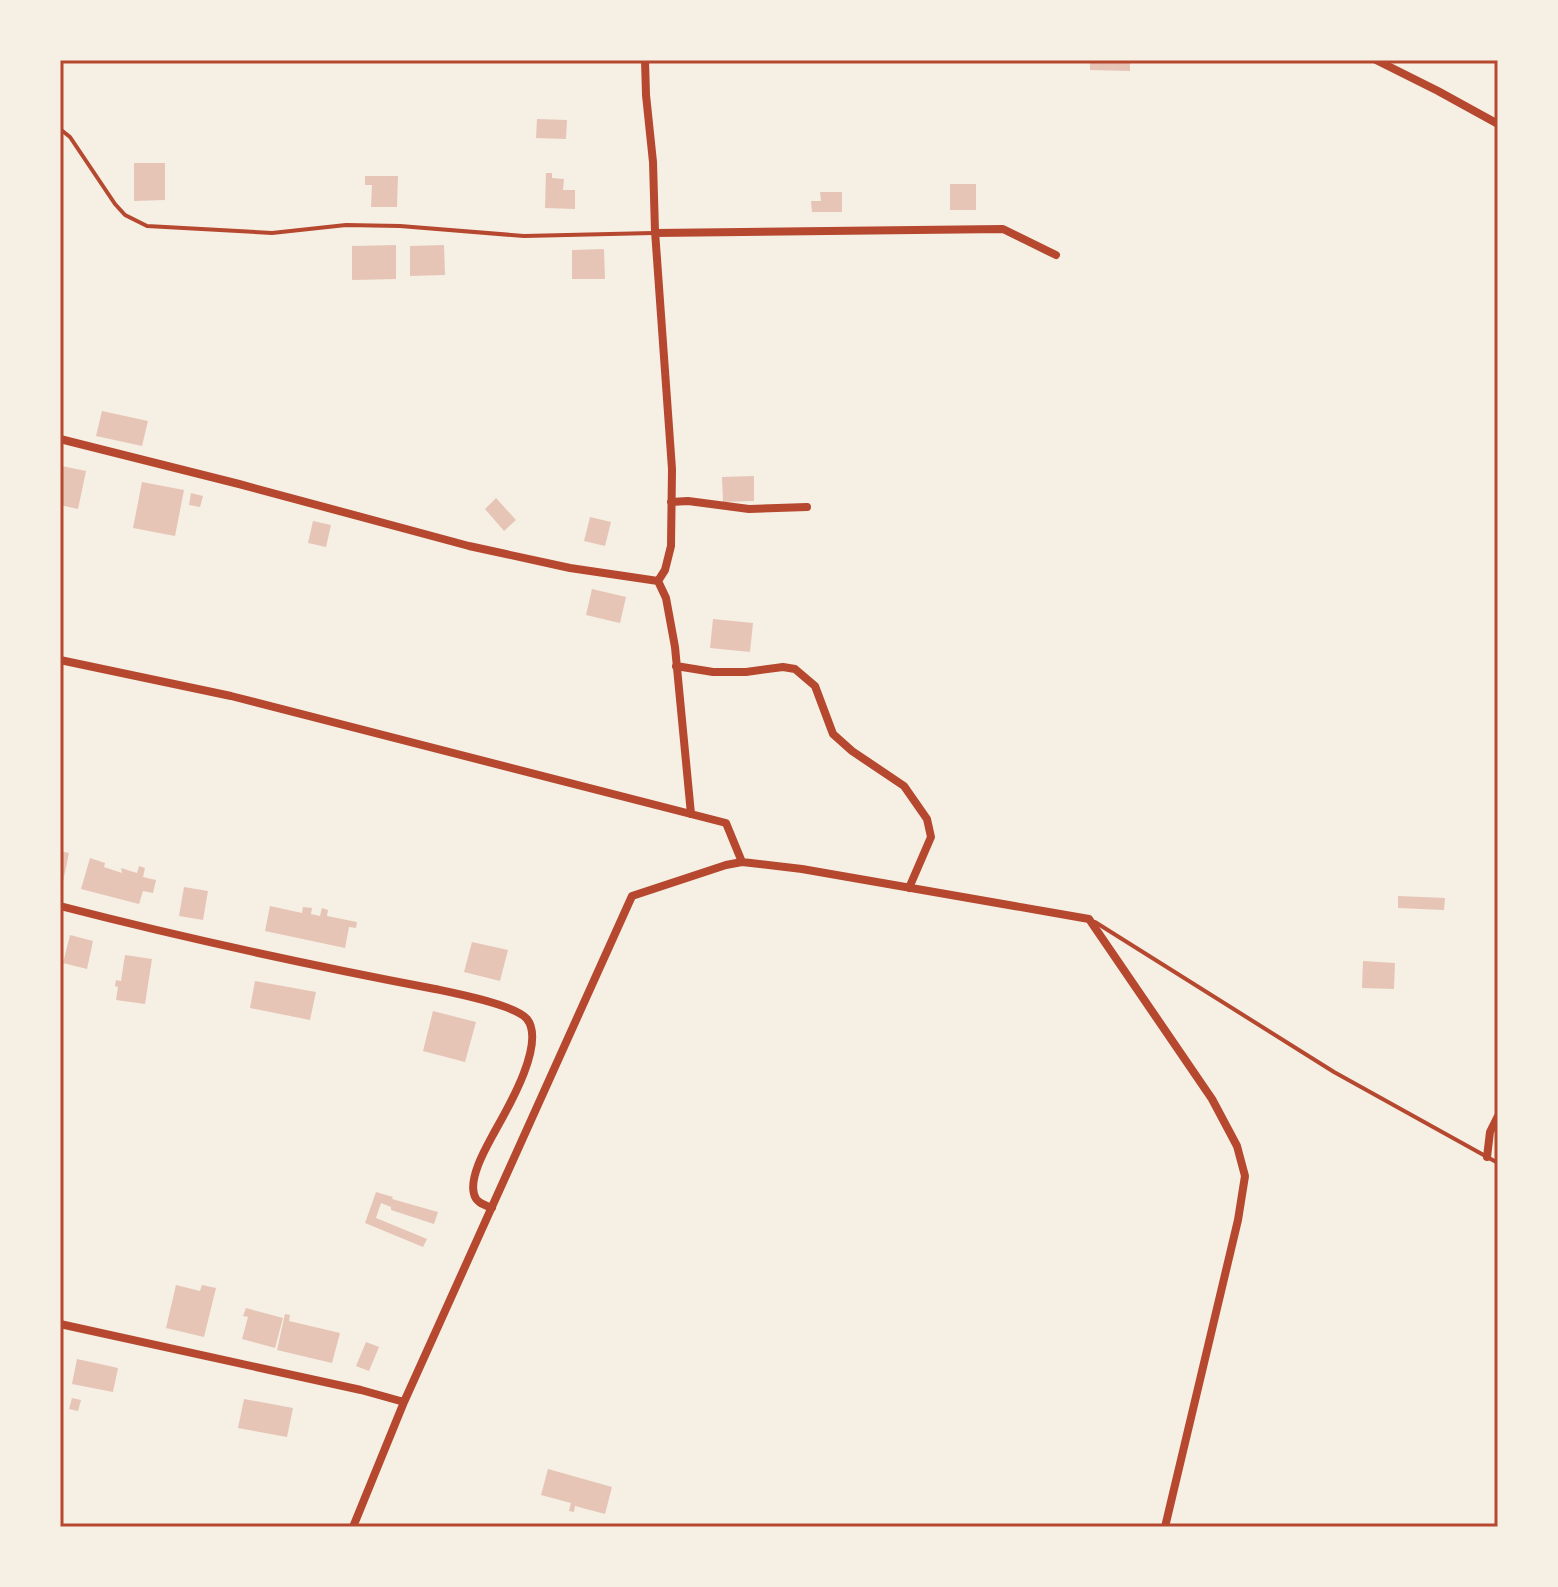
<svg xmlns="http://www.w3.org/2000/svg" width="1558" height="1587" viewBox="0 0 1558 1587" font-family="'IBM Plex Sans',sans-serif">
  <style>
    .building { fill: #e6c5b7 }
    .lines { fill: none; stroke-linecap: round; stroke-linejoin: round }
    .service { stroke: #b5482f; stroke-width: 4 }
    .minor { stroke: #b5482f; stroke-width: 8 }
    .neatline { fill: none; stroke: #b5482f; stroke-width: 3 }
  </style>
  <rect width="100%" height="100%" fill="#f6efe4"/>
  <path class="building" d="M 1090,60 L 1130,60 L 1130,71 L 1090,70 Z
    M 537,119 L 567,120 L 566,139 L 536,138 Z
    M 134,163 L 165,163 L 165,200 L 134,201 Z
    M 546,173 L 552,173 L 552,178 L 564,179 L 563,190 L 575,190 L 575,209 L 545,208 Z
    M 365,176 L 398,176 L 397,207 L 371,207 L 372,185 L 365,185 Z
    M 950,184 L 976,184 L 976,210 L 950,210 Z
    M 820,192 L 842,192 L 842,212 L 812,212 L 811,201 L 821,201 Z
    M 396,245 L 396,279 L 352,280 L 352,246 Z
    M 444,245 L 445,275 L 410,276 L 410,246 Z
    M 604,249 L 605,279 L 572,279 L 572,250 Z
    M 102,411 L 148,421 L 142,446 L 96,436 Z
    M 62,466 L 86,471 L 78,509 L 60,505 L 60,475 Z
    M 754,476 L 754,501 L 723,502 L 722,477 Z
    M 142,482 L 184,490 L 175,536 L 133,528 Z
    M 191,493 L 203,496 L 200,507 L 189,505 Z
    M 496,498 L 516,520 L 504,531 L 485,509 Z
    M 590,517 L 611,522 L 605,546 L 584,541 Z
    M 313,521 L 331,525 L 326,547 L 308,543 Z
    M 592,589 L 626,597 L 620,623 L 586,615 Z
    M 713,619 L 753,623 L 750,652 L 710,648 Z
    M 60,851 L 69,853 L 63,882 L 60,882 Z
    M 90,858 L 105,863 L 104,867 L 122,873 L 121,868 L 137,873 L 139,866 L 145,868 L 143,877 L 156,880 L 153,893 L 143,891 L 139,904 L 81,889 Z
    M 184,887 L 208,891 L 203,920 L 179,916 Z
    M 1398,896 L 1445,898 L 1444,910 L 1398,908 Z
    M 270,906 L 302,913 L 303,907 L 312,908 L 311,914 L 320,916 L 322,908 L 328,910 L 327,916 L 357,922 L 356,928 L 349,927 L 345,948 L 265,931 Z
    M 70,935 L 93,941 L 87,969 L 63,963 Z
    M 472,942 L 508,950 L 500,981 L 464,972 Z
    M 125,955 L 152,959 L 145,1004 L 116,1000 L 118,987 L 115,986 L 116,980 L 121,981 Z
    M 1363,961 L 1395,963 L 1394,989 L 1362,988 Z
    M 255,981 L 316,992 L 310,1020 L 250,1008 Z
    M 433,1011 L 476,1022 L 465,1062 L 423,1051 Z
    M 376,1192 L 393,1197 L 392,1199 L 438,1212 L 434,1224 L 391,1210 L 391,1207 L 381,1203 L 376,1218 L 427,1239 L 423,1247 L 365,1223 Z
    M 176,1285 L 200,1291 L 202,1285 L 216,1288 L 204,1337 L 166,1328 Z
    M 246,1308 L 283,1318 L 275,1348 L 242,1339 L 248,1317 L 243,1316 Z
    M 285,1314 L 290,1315 L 289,1321 L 340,1333 L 332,1363 L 277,1350 Z
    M 366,1342 L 379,1347 L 369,1371 L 356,1366 Z
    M 77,1359 L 118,1368 L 113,1392 L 72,1384 Z
    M 72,1398 L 81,1400 L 78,1411 L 69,1409 Z
    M 244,1399 L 293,1408 L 287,1437 L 238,1428 Z
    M 548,1469 L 612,1487 L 605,1514 L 575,1506 L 574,1512 L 569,1511 L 571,1503 L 541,1495 Z"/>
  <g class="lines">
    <path class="service" d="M 60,129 L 70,137 L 115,204 L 125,215 L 147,226 L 272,233 L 346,225 L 400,226 L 524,236 L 653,233
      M 1095,922 L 1334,1072 L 1498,1163"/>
    <path class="minor" d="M 645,60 L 646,95 L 653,162 L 655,231 L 672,469 L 671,546 L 665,570 L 658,581 L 666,598 L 675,647 L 691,814
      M 1376,60 L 1438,91 L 1498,124
      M 655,233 L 1003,229 L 1056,255
      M 60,439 L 239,484 L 469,546 L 570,568 L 658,581
      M 671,502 L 688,501 L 749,509 L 807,507
      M 60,660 L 231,696 L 726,823 L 742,862
      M 676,666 L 713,672 L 746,672 L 783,667 L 795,669 L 815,686 L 833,734 L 852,751 L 904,786 L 927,819 L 931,837 L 909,888
      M 60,906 C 184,938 309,965 435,989 C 454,993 516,1005 527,1019 C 546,1043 508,1108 495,1131 C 487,1146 469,1176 474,1194 C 476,1203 485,1205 492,1208
      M 1487,1157 L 1490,1132 L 1498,1116
      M 60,1324 L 361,1390 L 404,1402
      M 353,1527 L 404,1402 L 632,896 L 726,865 L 742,862 L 802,869 L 1089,919 L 1212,1099 L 1237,1146 L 1245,1176 L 1238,1220 L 1165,1527"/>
  </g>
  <rect width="1558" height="1587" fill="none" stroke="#f6efe4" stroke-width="124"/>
  <rect x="62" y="62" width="1434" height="1463" class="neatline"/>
</svg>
